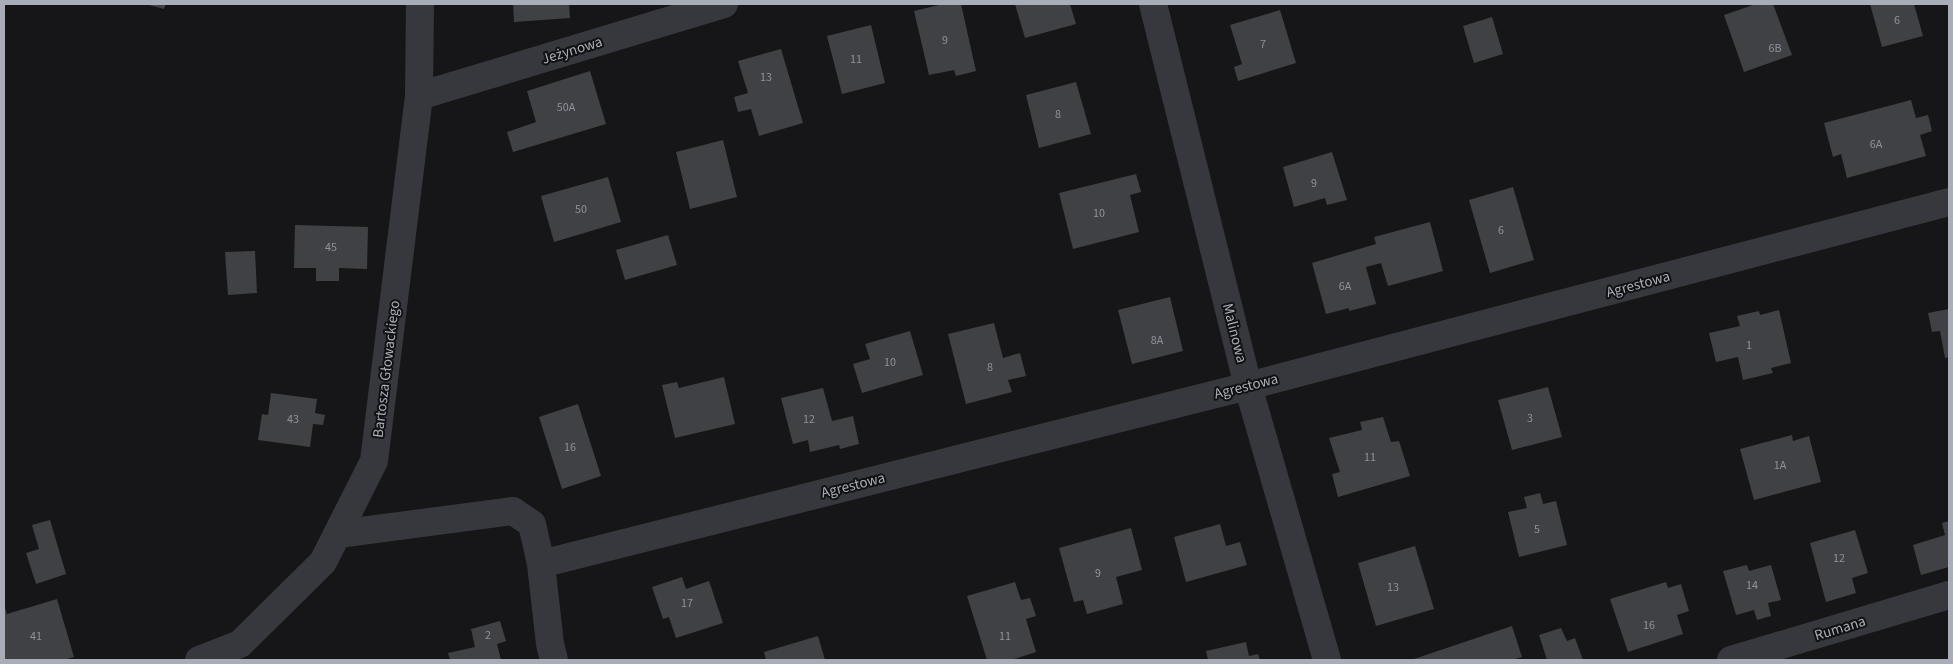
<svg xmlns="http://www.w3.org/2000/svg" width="1953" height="664" viewBox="0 0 1953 664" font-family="'Source Sans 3',sans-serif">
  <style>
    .building { fill: #404145 }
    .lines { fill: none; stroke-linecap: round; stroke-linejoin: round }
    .street { stroke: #37383d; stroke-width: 28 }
    .labels { text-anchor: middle; stroke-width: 4; stroke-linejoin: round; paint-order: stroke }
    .number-label { font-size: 12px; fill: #8e929b }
    .street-label { font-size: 15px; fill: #a8adb8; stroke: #111113 }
  </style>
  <rect width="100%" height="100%" fill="#161618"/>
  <path class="building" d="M 145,4 L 166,4 L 164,9 Z
    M 513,4 L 569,4 L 570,18 L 514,22 Z
    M 943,4 L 961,4 L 976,71 L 956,76 L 954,70 L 929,75 L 914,11 Z
    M 1015,4 L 1070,4 L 1076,24 L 1025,38 Z
    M 1756,4 L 1773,4 L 1792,55 L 1744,72 L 1724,15 Z
    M 1870,4 L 1914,4 L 1923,36 L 1882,47 Z
    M 1280,10 L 1296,63 L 1238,81 L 1234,67 L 1242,64 L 1230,25 Z
    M 1492,17 L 1503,54 L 1474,63 L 1463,26 Z
    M 871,25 L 885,83 L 842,94 L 827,36 Z
    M 781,49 L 803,123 L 759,136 L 751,109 L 738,112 L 734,97 L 748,93 L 738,61 Z
    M 590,71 L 606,124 L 513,152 L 507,132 L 536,122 L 527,91 Z
    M 1076,82 L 1091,134 L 1039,148 L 1026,95 Z
    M 1911,100 L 1916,118 L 1928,115 L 1932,131 L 1920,135 L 1926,156 L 1847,178 L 1841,154 L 1833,157 L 1824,123 Z
    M 723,140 L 737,197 L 690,209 L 676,152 Z
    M 1332,152 L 1347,200 L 1327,205 L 1325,198 L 1294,207 L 1283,167 Z
    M 1136,174 L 1141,192 L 1130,195 L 1139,232 L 1073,249 L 1059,193 Z
    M 608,177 L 621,222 L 554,242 L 541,196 Z
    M 1513,187 L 1534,260 L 1490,273 L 1469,200 Z
    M 1430,222 L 1443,271 L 1388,286 L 1381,263 L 1366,267 L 1376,304 L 1349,311 L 1349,308 L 1326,314 L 1312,263 L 1376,244 L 1374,237 Z
    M 295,225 L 368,227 L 367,269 L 339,268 L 339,281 L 316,281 L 316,268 L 294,268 Z
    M 668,235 L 677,265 L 625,280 L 616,250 Z
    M 255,251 L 257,293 L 228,295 L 225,252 Z
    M 1170,297 L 1183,351 L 1132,364 L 1118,310 Z
    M 1949,309 L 1949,357 L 1945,358 L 1940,331 L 1932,332 L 1928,313 Z
    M 1779,310 L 1791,363 L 1771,368 L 1773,373 L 1743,380 L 1738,357 L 1716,362 L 1709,333 L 1740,326 L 1737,316 L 1759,311 L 1760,315 Z
    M 994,323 L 1003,358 L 1020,353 L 1026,376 L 1008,380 L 1012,392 L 966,404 L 948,334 Z
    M 910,331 L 923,375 L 862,393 L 853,364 L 870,359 L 865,344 Z
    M 724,377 L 735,424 L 675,438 L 662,385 L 677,382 L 679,388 Z
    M 1548,387 L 1562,437 L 1512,450 L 1498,400 Z
    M 823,388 L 832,421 L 853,416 L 859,444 L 840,449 L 839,445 L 810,452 L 808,440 L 793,444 L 781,398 Z
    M 271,393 L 317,399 L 315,413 L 325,415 L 323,425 L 313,424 L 310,447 L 258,440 L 262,414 L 268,415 Z
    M 578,404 L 601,476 L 562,489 L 539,417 Z
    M 1383,417 L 1391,442 L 1399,441 L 1410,476 L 1338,497 L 1332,474 L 1340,472 L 1329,438 L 1362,430 L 1360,422 Z
    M 1792,435 L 1793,441 L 1809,436 L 1821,482 L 1754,500 L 1740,449 Z
    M 1540,493 L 1543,504 L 1556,501 L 1567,545 L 1519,557 L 1508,512 L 1527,508 L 1524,497 Z
    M 50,520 L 66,574 L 36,584 L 26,553 L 39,549 L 32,525 Z
    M 1949,521 L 1949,567 L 1921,575 L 1913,545 L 1945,535 L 1942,523 Z
    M 1220,524 L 1226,546 L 1240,542 L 1247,565 L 1186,582 L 1174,537 Z
    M 1131,528 L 1142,570 L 1116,577 L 1123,604 L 1087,614 L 1083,600 L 1074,602 L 1059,548 Z
    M 1855,530 L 1868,573 L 1852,578 L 1856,593 L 1826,602 L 1810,543 Z
    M 1415,546 L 1434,609 L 1376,626 L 1358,563 Z
    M 1747,565 L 1749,571 L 1771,565 L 1781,600 L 1768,603 L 1771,616 L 1757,620 L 1754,610 L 1736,615 L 1723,571 Z
    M 682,577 L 686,589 L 709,581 L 723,623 L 676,638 L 669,617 L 663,619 L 652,587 Z
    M 1015,582 L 1021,600 L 1030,598 L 1036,616 L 1026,619 L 1036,652 L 1011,660 L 987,660 L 967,596 Z
    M 1666,582 L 1668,588 L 1681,584 L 1689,611 L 1677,615 L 1683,634 L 1628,652 L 1610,599 Z
    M 57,599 L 74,657 L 63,660 L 4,660 L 4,605 L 7,614 Z
    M 500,621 L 506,641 L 497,644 L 501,660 L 450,660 L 448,653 L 475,647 L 471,629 Z
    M 1512,626 L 1522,657 L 1511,660 L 1411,660 Z
    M 1561,628 L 1567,641 L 1575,638 L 1583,660 L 1547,660 L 1539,635 Z
    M 818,636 L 825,660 L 766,660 L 764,652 Z
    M 1246,642 L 1249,656 L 1258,654 L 1260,660 L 1208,660 L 1206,651 Z"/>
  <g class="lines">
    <path class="street" d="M 1153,4 L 1248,386 L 1327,660
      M 419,96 L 724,4
      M 338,534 L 513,511 L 532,524 L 541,564 L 550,644 L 554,660
      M 541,564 L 1248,386 L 1949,202
      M 199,660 L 240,644 L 323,562 L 374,461 L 419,96 L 420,4
      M 1731,660 L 1949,595"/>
  </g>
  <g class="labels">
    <g class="number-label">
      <text x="1897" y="24">6</text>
      <text x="945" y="44">9</text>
      <text x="1263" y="48">7</text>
      <text x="1775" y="52">6B</text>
      <text x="856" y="63">11</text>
      <text x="766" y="81">13</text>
      <text x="566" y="111">50A</text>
      <text x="1058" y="118">8</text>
      <text x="1876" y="148">6A</text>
      <text x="1314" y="187">9</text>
      <text x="581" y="213">50</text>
      <text x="1099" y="217">10</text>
      <text x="1501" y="234">6</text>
      <text x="331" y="251">45</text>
      <text x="1345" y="290">6A</text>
      <text x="1157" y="344">8A</text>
      <text x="1749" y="349">1</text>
      <text x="890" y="366">10</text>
      <text x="990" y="371">8</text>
      <text x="1530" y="422">3</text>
      <text x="293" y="423">43</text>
      <text x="809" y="423">12</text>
      <text x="570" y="451">16</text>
      <text x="1370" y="461">11</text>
      <text x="1780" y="469">1A</text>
      <text x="1537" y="533">5</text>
      <text x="1839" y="562">12</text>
      <text x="1098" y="577">9</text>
      <text x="1752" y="589">14</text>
      <text x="1393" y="591">13</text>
      <text x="687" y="607">17</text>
      <text x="1649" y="629">16</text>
      <text x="488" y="639">2</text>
      <text x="36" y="640">41</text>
      <text x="1005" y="640">11</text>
    </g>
    <g class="street-label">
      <text transform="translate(572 50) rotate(-17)" y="5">Jeżynowa</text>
      <text transform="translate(1638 284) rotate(-15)" y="5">Agrestowa</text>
      <text transform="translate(1235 333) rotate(76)" y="5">Malinowa</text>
      <text transform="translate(386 369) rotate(-83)" y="5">Bartosza Głowackiego</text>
      <text transform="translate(1246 386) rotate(-14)" y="5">Agrestowa</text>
      <text transform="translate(853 485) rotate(-14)" y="5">Agrestowa</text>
      <text transform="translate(1840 628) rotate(-17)" y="5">Rumana</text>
    </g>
  </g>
  <rect width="1953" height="664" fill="none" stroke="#a8adb8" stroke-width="10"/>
</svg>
